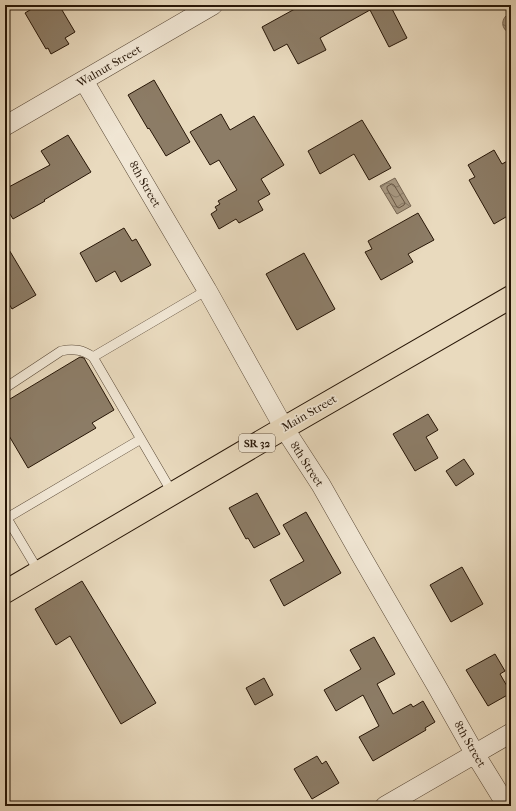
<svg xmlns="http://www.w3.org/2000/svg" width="516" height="811" viewBox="0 0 516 811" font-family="'IM FELL French Canon',serif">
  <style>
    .water { fill: url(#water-waves); stroke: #746350 }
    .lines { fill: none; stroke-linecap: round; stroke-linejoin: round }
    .shore { stroke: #675644; stroke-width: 1 }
    .building { fill: #8c7c66; stroke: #271607 }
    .service-casing { stroke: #584735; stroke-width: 10 }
    .minor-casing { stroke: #584735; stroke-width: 20 }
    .primary-casing { stroke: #271607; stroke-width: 24 }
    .service { stroke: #f1e7d5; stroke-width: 9 }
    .minor { stroke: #f1e7d5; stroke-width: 19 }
    .primary { stroke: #e9dabe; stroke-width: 22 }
    .labels { text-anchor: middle; stroke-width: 3.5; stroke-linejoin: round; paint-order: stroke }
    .shield { fill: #f1e7d5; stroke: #645545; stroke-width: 1 }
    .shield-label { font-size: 11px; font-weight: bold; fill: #271607 }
    .street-label { font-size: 12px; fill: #271607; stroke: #f1e7d5 }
  </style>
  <defs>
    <pattern id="water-waves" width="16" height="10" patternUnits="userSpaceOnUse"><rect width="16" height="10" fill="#a79780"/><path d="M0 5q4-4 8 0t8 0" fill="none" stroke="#887a67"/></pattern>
  </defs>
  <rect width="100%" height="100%" fill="#e9dabe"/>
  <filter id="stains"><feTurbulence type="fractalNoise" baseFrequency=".005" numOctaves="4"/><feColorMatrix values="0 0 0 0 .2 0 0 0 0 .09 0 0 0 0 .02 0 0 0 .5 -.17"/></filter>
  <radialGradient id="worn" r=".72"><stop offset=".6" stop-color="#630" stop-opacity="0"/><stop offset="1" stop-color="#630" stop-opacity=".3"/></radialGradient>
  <path class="water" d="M 511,12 L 511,34 C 500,29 500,18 511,12 Z
    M 395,178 L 411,206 L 397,214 L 380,186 Z"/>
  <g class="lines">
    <path class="shore" d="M 392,184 L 394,185 L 405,203 L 404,205 L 399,208 L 397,207 L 387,189 L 387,187 Z"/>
  </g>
  <path class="building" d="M 38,5 L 59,5 L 75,32 L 65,38 L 69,44 L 51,54 L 48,48 L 46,49 L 25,13 Z
    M 302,5 L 390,5 L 407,38 L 389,47 L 370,10 L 320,38 L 326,50 L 298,64 L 287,44 L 274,51 L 262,27 Z
    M 154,80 L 190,142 L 166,156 L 149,128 L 148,129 L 128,95 Z
    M 221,114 L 230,130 L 254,116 L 284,165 L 261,179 L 270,194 L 258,201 L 263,210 L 239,223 L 236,219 L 219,229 L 211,214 L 217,210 L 215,207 L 220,204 L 218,201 L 237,190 L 219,160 L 210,165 L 190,132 Z
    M 362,120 L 391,168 L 369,180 L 354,154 L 320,174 L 308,151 Z
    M 68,135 L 91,172 L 44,200 L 45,201 L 13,219 L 5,206 L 5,189 L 50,165 L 41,151 Z
    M 494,150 L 502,164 L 511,159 L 511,214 L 494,224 L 469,180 L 475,177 L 468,165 Z
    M 418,213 L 434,240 L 408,254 L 413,262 L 381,280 L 365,252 L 372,249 L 368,241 Z
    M 124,228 L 132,241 L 136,239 L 151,265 L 121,282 L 115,271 L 96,282 L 80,253 Z
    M 5,243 L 36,295 L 12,309 L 5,297 Z
    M 304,253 L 335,309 L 297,330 L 266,274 Z
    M 80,357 L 84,358 L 114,410 L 92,423 L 96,428 L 28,468 L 5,429 L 5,402 Z
    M 428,414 L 438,430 L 426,437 L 438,458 L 415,471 L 393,434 Z
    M 464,459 L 474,474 L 456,486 L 446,471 Z
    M 257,493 L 280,534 L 254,548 L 248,538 L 246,539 L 229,508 Z
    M 306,512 L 341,573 L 284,606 L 270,580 L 304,561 L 283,525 Z
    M 462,567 L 483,604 L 451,622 L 430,585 Z
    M 82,581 L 156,703 L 121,724 L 70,636 L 56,645 L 35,609 Z
    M 374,637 L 395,674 L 377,684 L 393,714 L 411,704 L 413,707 L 423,701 L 435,722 L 425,728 L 426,730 L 373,761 L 359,737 L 379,726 L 363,695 L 336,711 L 324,690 L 361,669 L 350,650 Z
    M 495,654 L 505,671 L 500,674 L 511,693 L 488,706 L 466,670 Z
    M 264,678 L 273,695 L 255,705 L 246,688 Z
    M 317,756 L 322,764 L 326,761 L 339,783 L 312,799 L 294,769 Z"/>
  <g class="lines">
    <g class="service-casing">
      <path id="service" d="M 5,388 L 61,351 C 74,348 83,350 93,357
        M 173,494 L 93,357 L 207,290
        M 5,515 L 39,572
        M 7,518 L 141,439"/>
    </g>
    <g class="minor-casing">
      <path id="minor" d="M 84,81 L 207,290 L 284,428 L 321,485 L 363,559 L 436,685 L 475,754 L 507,806
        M 5,126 L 213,5
        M 385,806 L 511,733"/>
    </g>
    <g class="primary-casing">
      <path id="primary" d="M 5,592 L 284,428 L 511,297"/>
    </g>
    <use href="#service" class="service"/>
    <use href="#minor" class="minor"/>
    <use href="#primary" class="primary"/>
  </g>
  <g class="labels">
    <rect class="shield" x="239" y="434" width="36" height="18" rx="3"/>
    <g class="shield-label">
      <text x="257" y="447">SR 32</text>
    </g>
    <g class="street-label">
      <text transform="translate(109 66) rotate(-30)" y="4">Walnut Street</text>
      <text transform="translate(145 184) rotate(60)" y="4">8th Street</text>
      <text transform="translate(309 413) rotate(-30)" y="4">Main Street</text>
      <text transform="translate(307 464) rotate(57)" y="4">8th Street</text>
      <text transform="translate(470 744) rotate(60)" y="4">8th Street</text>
    </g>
  </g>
  <rect width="516" height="811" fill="none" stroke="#e9dabe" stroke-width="20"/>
  <rect x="6" y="6" width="504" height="799" fill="none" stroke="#271607" stroke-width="2"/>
  <rect x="10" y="10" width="496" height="791" fill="none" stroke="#271607"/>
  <rect width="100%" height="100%" filter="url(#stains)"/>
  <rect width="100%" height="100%" fill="url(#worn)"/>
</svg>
